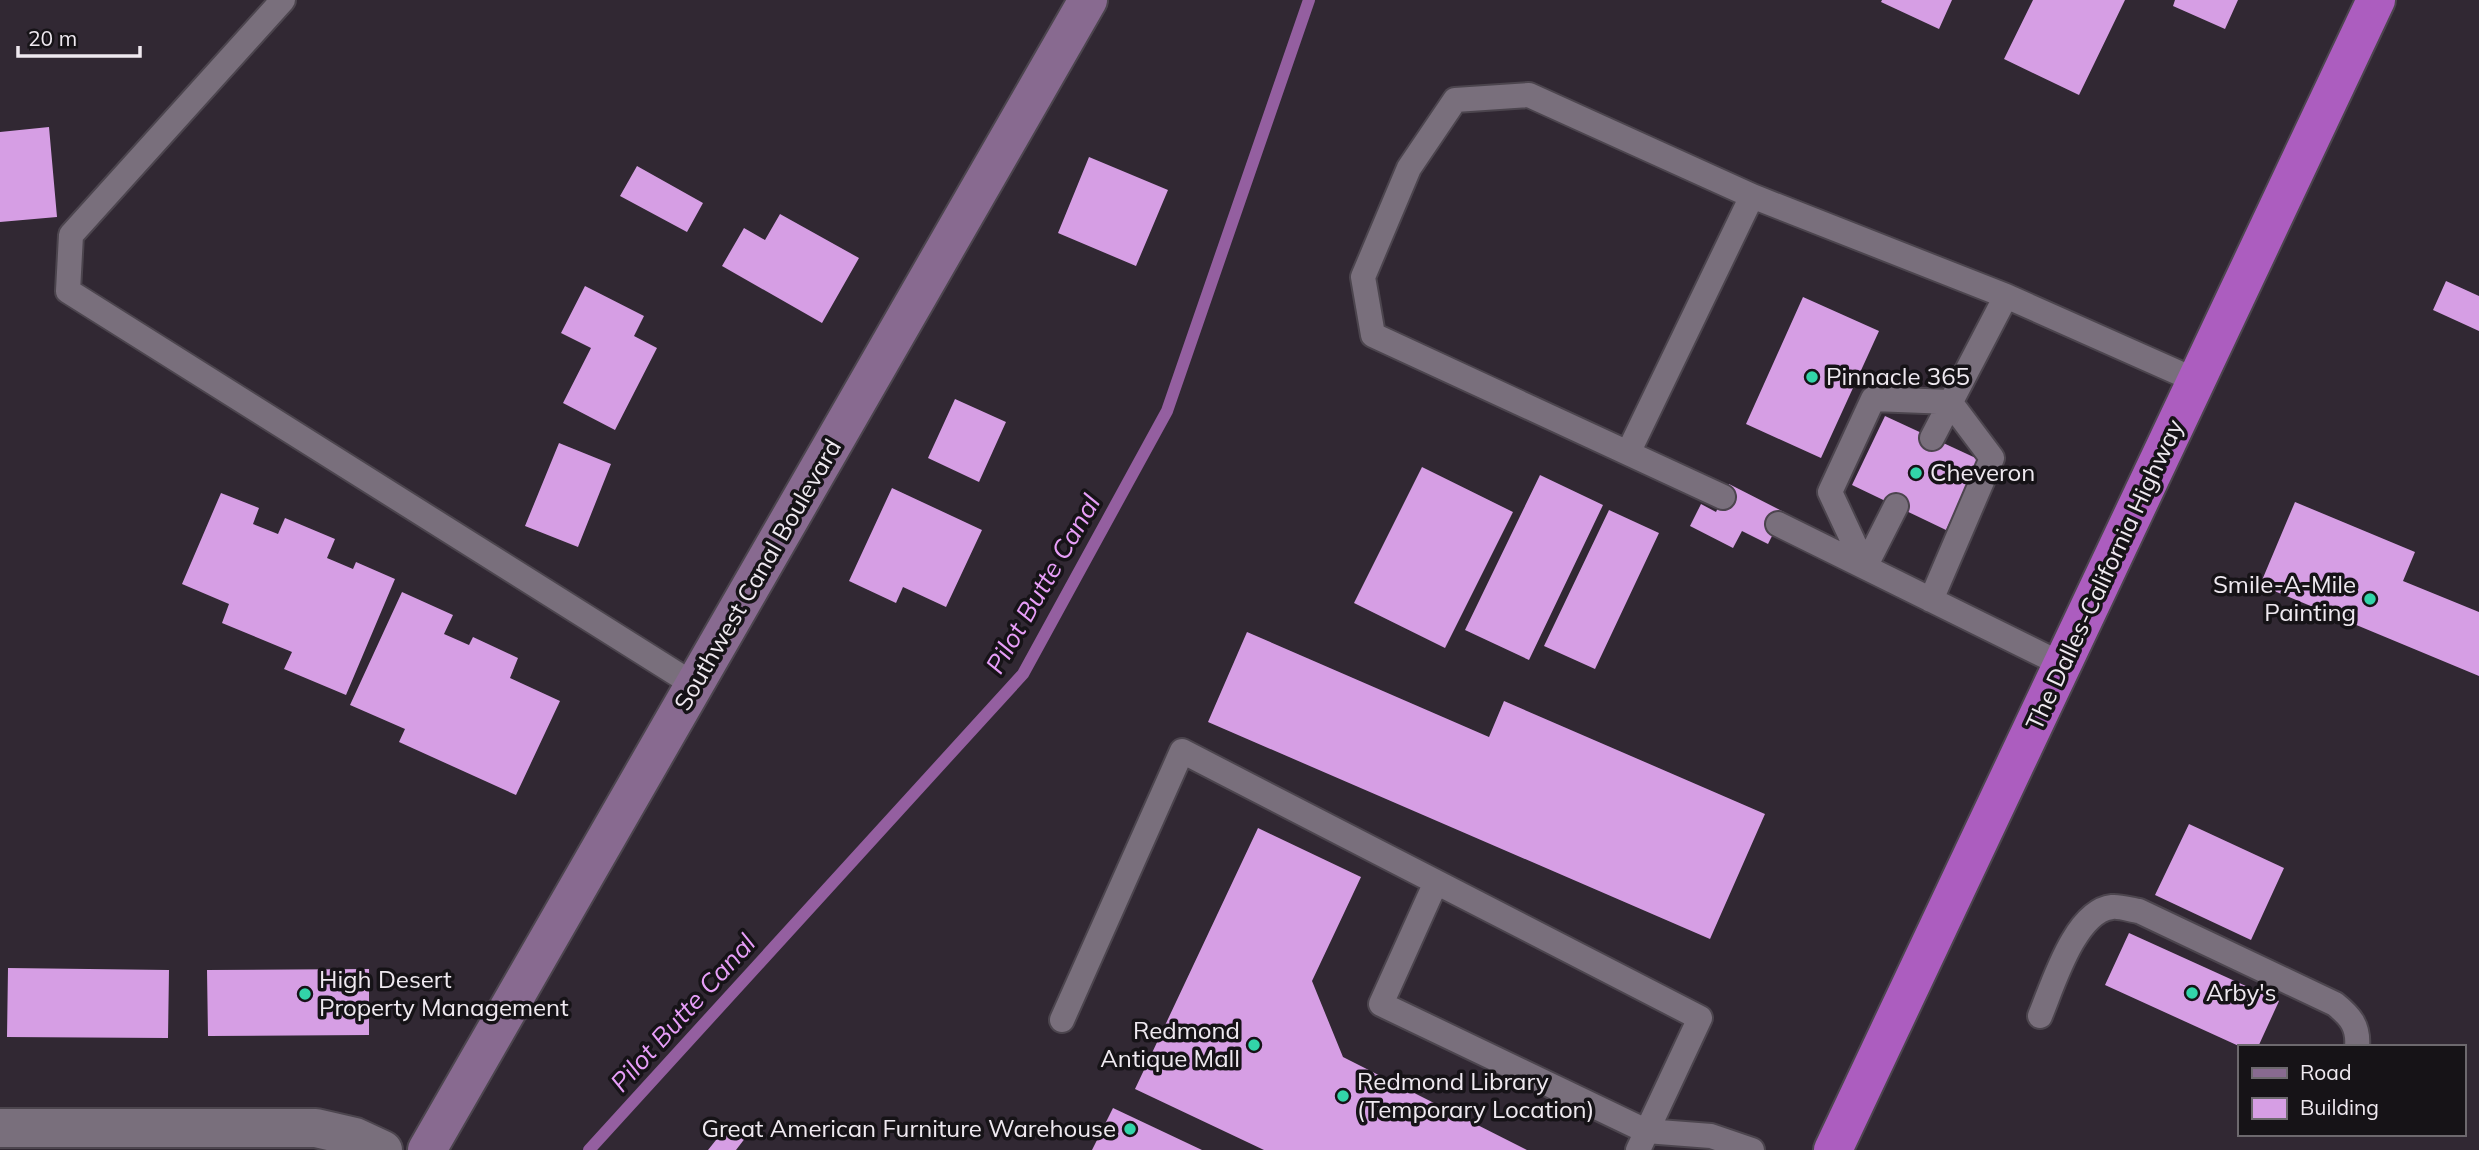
<svg xmlns="http://www.w3.org/2000/svg" width="2479" height="1150" viewBox="0 0 2479 1150" font-family="Mulish,sans-serif">
  <style>
    .lines { fill: none; stroke-linecap: round; stroke-linejoin: round }
    .stream { stroke: #945fa0; stroke-width: 12 }
    .building { fill: #d69ee4 }
    .lane-casing { stroke: #4c454e; stroke-width: 28 }
    .street-casing { stroke: #4c454e; stroke-width: 42 }
    .secondary-casing { stroke: #4c454e; stroke-width: 42 }
    .highway-casing { stroke: #4c454e; stroke-width: 42 }
    .lane { stroke: #796f7c; stroke-width: 24 }
    .street { stroke: #796f7c; stroke-width: 38 }
    .secondary { stroke: #886a90; stroke-width: 38 }
    .highway { stroke: #ac5dbf; stroke-width: 38 }
    .poi-dot { fill: #32d4a9; stroke: #161317; stroke-width: 2.5 }
    .labels { text-anchor: middle; stroke-width: 7; stroke-linejoin: round; paint-order: stroke }
    .poi-label { font-size: 24px; fill: #efe9f0; stroke: #161317; text-anchor: start }
    .street-label { font-size: 24px; fill: #efe9f0; stroke: #161317 }
    .water-label { font-size: 26px; font-style: italic; fill: #e79ef8; stroke: #161317 }
  </style>
  <rect width="100%" height="100%" fill="#312833"/>
  <g class="lines">
    <path class="stream" d="M 589,1150 L 1023,674 L 1167,411 L 1309,0"/>
  </g>
  <path class="building" d="M 1882,0 L 1952,0 L 1939,29 L 1881,2 Z
    M 2033,0 L 2125,0 L 2079,95 L 2004,59 Z
    M 2175,0 L 2238,0 L 2225,29 L 2173,6 Z
    M 49,127 L 57,217 L 0,222 L 0,132 Z
    M 1089,157 L 1168,190 L 1136,266 L 1058,233 Z
    M 637,166 L 703,203 L 687,232 L 620,196 Z
    M 780,214 L 859,258 L 822,323 L 722,266 L 744,228 L 765,240 Z
    M 2446,281 L 2479,296 L 2479,331 L 2433,310 Z
    M 585,286 L 644,316 L 634,336 L 657,348 L 615,430 L 563,403 L 591,348 L 561,333 Z
    M 1803,297 L 1879,331 L 1821,458 L 1746,424 Z
    M 955,399 L 1006,422 L 979,482 L 928,458 Z
    M 1885,416 L 1980,460 L 1946,530 L 1852,485 Z
    M 559,443 L 611,464 L 578,547 L 525,526 Z
    M 1422,467 L 1513,512 L 1445,648 L 1354,603 Z
    M 1540,475 L 1603,505 L 1529,660 L 1465,630 Z
    M 1729,484 L 1784,512 L 1768,544 L 1742,531 L 1733,548 L 1690,526 L 1701,504 L 1716,512 Z
    M 892,488 L 982,530 L 946,607 L 903,587 L 896,603 L 849,581 Z
    M 221,493 L 259,508 L 253,524 L 278,534 L 285,518 L 335,539 L 327,558 L 353,569 L 356,562 L 395,579 L 346,695 L 284,669 L 292,652 L 222,623 L 229,604 L 182,584 Z
    M 2295,502 L 2415,552 L 2403,581 L 2479,612 L 2479,676 L 2260,585 Z
    M 1609,510 L 1659,533 L 1595,669 L 1544,646 Z
    M 402,592 L 453,615 L 444,634 L 469,645 L 473,637 L 518,658 L 510,678 L 560,701 L 516,795 L 399,742 L 405,729 L 350,705 Z
    M 1247,632 L 1489,737 L 1504,701 L 1765,814 L 1710,939 L 1208,722 Z
    M 2189,824 L 2284,868 L 2251,940 L 2155,895 Z
    M 1258,828 L 1361,877 L 1312,981 L 1343,1057 L 1527,1150 L 1264,1150 L 1135,1089 Z
    M 2129,933 L 2279,1001 L 2258,1047 L 2241,1047 L 2105,985 Z
    M 8,968 L 169,970 L 168,1038 L 7,1037 Z
    M 369,969 L 369,1035 L 208,1036 L 207,970 Z
    M 1113,1108 L 1202,1150 L 1092,1150 Z
    M 728,1125 L 746,1137 L 736,1150 L 708,1150 Z"/>
  <g class="lines">
    <g class="lane-casing">
      <path id="lane" d="M 283,0 L 71,235 L 68,291 L 696,686
        M 1932,438 L 2006,296
        M 1628,453 L 1752,196
        M 1723,497 L 1373,335 L 1363,277 L 1409,168 L 1455,100 L 1529,95 L 1752,196 L 2006,296 L 2197,381
        M 1778,524 L 2063,665
        M 1865,567 L 1830,492 L 1873,399 L 1950,402 L 1992,458 L 1931,600
        M 1865,567 L 1896,506
        M 1436,882 L 1700,1018 L 1638,1150
        M 2040,1016 C 2053,985 2075,911 2112,907 C 2120,906 2131,910 2139,911 L 2335,1004 C 2350,1016 2359,1026 2357,1047
        M 1062,1020 L 1182,751 L 1436,882 L 1381,1004 L 1646,1131 L 1711,1136 L 1752,1150"/>
    </g>
    <g class="street-casing">
      <path id="street" d="M 0,1128 L 316,1128 L 355,1137 L 383,1150"/>
    </g>
    <g class="secondary-casing">
      <path id="secondary" d="M 427,1150 L 1088,0"/>
    </g>
    <g class="highway-casing">
      <path id="highway" d="M 1833,1150 L 2376,0"/>
    </g>
    <use href="#lane" class="lane"/>
    <use href="#street" class="street"/>
    <use href="#secondary" class="secondary"/>
    <use href="#highway" class="highway"/>
  </g>
  <g class="poi-dot">
    <circle cx="1812" cy="377" r="7"/>
    <circle cx="1916" cy="473" r="7"/>
    <circle cx="2370" cy="599" r="7"/>
    <circle cx="2192" cy="993" r="7"/>
    <circle cx="305" cy="994" r="7"/>
    <circle cx="1254" cy="1045" r="7"/>
    <circle cx="1343" cy="1096" r="7"/>
    <circle cx="1130" cy="1129" r="7"/>
  </g>
  <g class="labels">
    <g class="poi-label">
      <text x="1826" y="385">Pinnacle 365</text>
      <text x="1930" y="481">Cheveron</text>
      <text x="2356" y="593" text-anchor="end">Smile-A-Mile<tspan x="2356" dy="28">Painting</tspan></text>
      <text x="319" y="988">High Desert<tspan x="319" dy="28">Property Management</tspan></text>
      <text x="2206" y="1001">Arby's</text>
      <text x="1240" y="1039" text-anchor="end">Redmond<tspan x="1240" dy="28">Antique Mall</tspan></text>
      <text x="1357" y="1090">Redmond Library<tspan x="1357" dy="28">(Temporary Location)</tspan></text>
      <text x="1116" y="1137" text-anchor="end">Great American Furniture Warehouse</text>
    </g>
    <g class="street-label">
      <text transform="translate(758 575) rotate(-60)" y="8">Southwest Canal Boulevard</text>
      <text transform="translate(2105 575) rotate(-65)" y="8">The Dalles-California Highway</text>
    </g>
    <g class="water-label">
      <text transform="translate(1043 584) rotate(-60)" y="9">Pilot Butte Canal</text>
      <text transform="translate(683 1013) rotate(-48)" y="9">Pilot Butte Canal</text>
    </g>
  </g>
  <rect x="2238" y="1045" width="228" height="91" fill="#161317" stroke="#6d696e" stroke-width="2"/>
  <rect x="2252" y="1068" width="35" height="10" fill="#886a90" stroke="#6d696e" stroke-width="2"/>
  <text x="2300" y="1080" font-size="21" fill="#efe9f0">Road</text>
  <rect x="2252" y="1098" width="35" height="21" fill="#d69ee4" stroke="#6d696e" stroke-width="2"/>
  <text x="2300" y="1115" font-size="21" fill="#efe9f0">Building</text>
  <path d="M18 46v10h122v-10" fill="none" stroke="#efe9f0" stroke-width="3.5"/>
  <text x="28" y="46" font-size="21" fill="#efe9f0" stroke="#161317" stroke-width="5" paint-order="stroke">20 m</text>
</svg>
